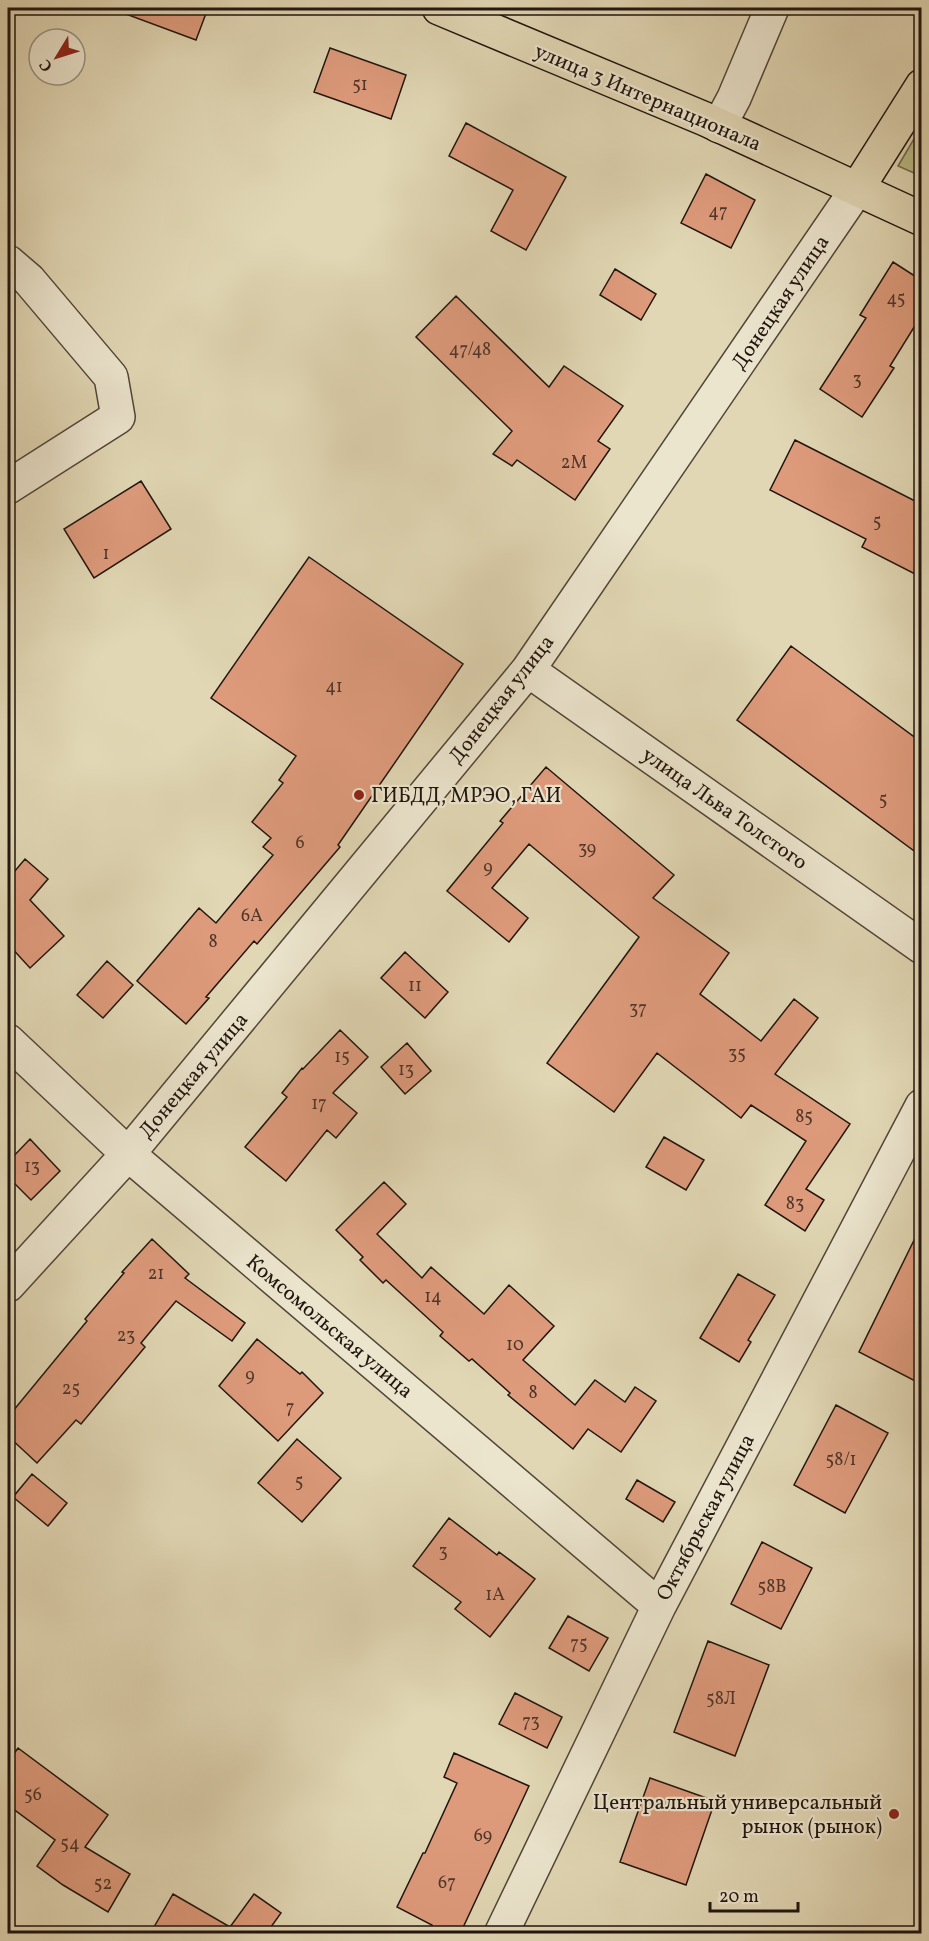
<svg xmlns="http://www.w3.org/2000/svg" width="929" height="1941" viewBox="0 0 929 1941" font-family="Vollkorn,serif">
  <style>
    .green { fill: #babc87; stroke: #6e684b; stroke-width: 1.5 }
    .building { fill: #de9b7c; stroke: #21150f; stroke-width: 1.5 }
    .lines { fill: none; stroke-linecap: round; stroke-linejoin: round }
    .minor-casing { stroke: #514638; stroke-width: 36 }
    .major-casing { stroke: #21150f; stroke-width: 36 }
    .minor { stroke: #ece5ce; stroke-width: 33 }
    .major { stroke: #e1d7b4; stroke-width: 33 }
    .poi-dot { fill: #8f2418; stroke: #ece5ce; stroke-width: 2 }
    .labels { text-anchor: middle; stroke-width: 4.5; stroke-linejoin: round; paint-order: stroke }
    .number-label { font-size: 18px; fill: #50362a }
    .street-label { font-size: 21px; fill: #21150f; stroke: #ece5ce }
    .poi-label { font-size: 21px; fill: #21150f; stroke: #ece5ce; text-anchor: start }
  </style>
  <rect width="100%" height="100%" fill="#e1d7b4"/>
  <filter id="stains"><feTurbulence type="fractalNoise" baseFrequency=".00333" numOctaves="4"/><feColorMatrix values="0 0 0 0 .2 0 0 0 0 .09 0 0 0 0 .02 0 0 0 .5 -.17"/></filter>
  <radialGradient id="worn" r=".72"><stop offset=".6" stop-color="#630" stop-opacity="0"/><stop offset="1" stop-color="#630" stop-opacity=".3"/></radialGradient>
  <path class="green" d="M 921,127 L 921,176 L 898,166 Z"/>
  <path class="building" d="M 115,8 L 208,8 L 196,40 L 115,10 Z
    M 330,48 L 406,75 L 391,119 L 314,92 Z
    M 466,123 L 566,177 L 526,250 L 491,231 L 513,190 L 449,156 Z
    M 706,174 L 755,200 L 731,248 L 681,223 Z
    M 893,262 L 921,280 L 921,316 L 890,366 L 894,368 L 862,417 L 820,389 L 866,318 L 860,315 Z
    M 615,269 L 656,294 L 641,320 L 600,295 Z
    M 456,296 L 549,387 L 564,366 L 623,406 L 598,441 L 610,449 L 575,500 L 517,460 L 512,466 L 493,454 L 512,431 L 416,337 Z
    M 795,440 L 921,504 L 921,577 L 862,547 L 866,539 L 770,490 Z
    M 141,481 L 171,529 L 94,578 L 64,529 Z
    M 309,557 L 463,664 L 338,845 L 340,847 L 257,944 L 254,941 L 206,997 L 209,998 L 186,1024 L 137,981 L 199,908 L 216,923 L 273,855 L 263,847 L 271,838 L 252,822 L 283,783 L 279,780 L 296,756 L 211,698 Z
    M 791,646 L 921,742 L 921,856 L 737,720 Z
    M 546,767 L 674,875 L 653,898 L 729,953 L 700,994 L 761,1041 L 794,999 L 818,1018 L 775,1074 L 850,1124 L 806,1189 L 824,1200 L 805,1231 L 765,1205 L 806,1141 L 751,1105 L 741,1118 L 657,1053 L 614,1112 L 547,1063 L 639,937 L 529,844 L 492,888 L 528,918 L 509,942 L 447,891 L 503,823 L 500,821 Z
    M 25,859 L 48,879 L 30,900 L 64,936 L 30,968 L 8,944 L 8,876 L 9,878 Z
    M 405,952 L 448,992 L 425,1018 L 381,978 Z
    M 107,961 L 133,985 L 103,1018 L 77,995 Z
    M 340,1030 L 368,1057 L 333,1093 L 357,1113 L 336,1138 L 327,1130 L 286,1181 L 245,1147 L 287,1097 L 282,1093 L 302,1068 L 303,1069 Z
    M 407,1043 L 431,1071 L 405,1094 L 381,1067 Z
    M 664,1137 L 704,1160 L 686,1190 L 646,1167 Z
    M 30,1139 L 60,1171 L 31,1200 L 8,1177 L 8,1162 Z
    M 384,1182 L 406,1204 L 377,1234 L 422,1278 L 431,1267 L 484,1314 L 509,1285 L 554,1326 L 523,1360 L 575,1405 L 595,1380 L 625,1402 L 635,1387 L 656,1401 L 621,1452 L 588,1429 L 573,1449 L 508,1395 L 510,1393 L 472,1359 L 469,1361 L 440,1336 L 443,1332 L 386,1280 L 383,1283 L 360,1260 L 363,1257 L 336,1230 Z
    M 921,1226 L 921,1384 L 859,1352 Z
    M 152,1239 L 189,1274 L 185,1278 L 245,1323 L 232,1341 L 176,1301 L 141,1343 L 145,1347 L 81,1424 L 76,1420 L 37,1463 L 8,1436 L 8,1417 L 87,1321 L 85,1319 L 124,1273 L 122,1272 Z
    M 738,1274 L 775,1295 L 748,1340 L 751,1342 L 739,1362 L 700,1338 Z
    M 257,1339 L 300,1374 L 302,1372 L 323,1393 L 278,1441 L 219,1386 Z
    M 836,1405 L 888,1433 L 845,1513 L 794,1485 Z
    M 297,1439 L 341,1478 L 302,1522 L 258,1483 Z
    M 32,1474 L 67,1503 L 48,1526 L 13,1497 Z
    M 637,1480 L 675,1502 L 663,1522 L 626,1499 Z
    M 449,1518 L 497,1555 L 499,1552 L 535,1579 L 490,1637 L 455,1609 L 461,1602 L 413,1566 Z
    M 762,1542 L 812,1568 L 781,1629 L 731,1604 Z
    M 568,1616 L 608,1638 L 589,1671 L 549,1648 Z
    M 708,1641 L 769,1665 L 735,1756 L 674,1732 Z
    M 515,1693 L 562,1717 L 547,1748 L 499,1724 Z
    M 18,1748 L 108,1815 L 85,1847 L 130,1874 L 108,1912 L 63,1885 L 37,1866 L 55,1840 L 8,1805 L 8,1762 Z
    M 454,1753 L 529,1786 L 460,1934 L 428,1934 L 432,1925 L 397,1907 L 423,1853 L 425,1853 L 457,1783 L 444,1777 Z
    M 650,1778 L 715,1801 L 686,1885 L 620,1862 Z
    M 173,1894 L 230,1927 L 254,1894 L 281,1913 L 266,1934 L 150,1934 Z"/>
  <g class="lines">
    <g class="minor-casing">
      <path id="minor" d="M 719,126 L 734,98 L 772,8
        M 8,262 L 29,280 L 111,377 L 118,417 L 8,487
        M 528,670 L 922,947
        M 8,1041 L 128,1154 L 659,1606
        M 8,1285 L 128,1154 L 528,670 L 857,189
        M 501,1934 L 659,1606 L 922,1106"/>
    </g>
    <g class="major-casing">
      <path id="major" d="M 439,8 L 705,119 L 922,219
        M 857,189 L 922,86"/>
    </g>
    <use href="#minor" class="minor"/>
    <use href="#major" class="major"/>
  </g>
  <g class="poi-dot">
    <circle cx="359" cy="795" r="6"/>
    <circle cx="894" cy="1814" r="6"/>
  </g>
  <g class="labels">
    <g class="number-label">
      <text x="360" y="90">51</text>
      <text x="718" y="217">47</text>
      <text x="896" y="304">45</text>
      <text x="470" y="355">47/48</text>
      <text x="857" y="385">3</text>
      <text x="574" y="468">2М</text>
      <text x="877" y="527">5</text>
      <text x="106" y="559">1</text>
      <text x="334" y="692">41</text>
      <text x="883" y="805">5</text>
      <text x="300" y="848">6</text>
      <text x="587" y="854">39</text>
      <text x="488" y="873">9</text>
      <text x="252" y="921">6А</text>
      <text x="213" y="947">8</text>
      <text x="415" y="991">11</text>
      <text x="638" y="1014">37</text>
      <text x="737" y="1059">35</text>
      <text x="342" y="1062">15</text>
      <text x="406" y="1075">13</text>
      <text x="319" y="1109">17</text>
      <text x="804" y="1122">85</text>
      <text x="32" y="1172">13</text>
      <text x="795" y="1209">83</text>
      <text x="156" y="1279">21</text>
      <text x="433" y="1302">14</text>
      <text x="126" y="1341">23</text>
      <text x="515" y="1350">10</text>
      <text x="250" y="1381">9</text>
      <text x="71" y="1394">25</text>
      <text x="533" y="1398">8</text>
      <text x="290" y="1413">7</text>
      <text x="841" y="1465">58/1</text>
      <text x="299" y="1487">5</text>
      <text x="443" y="1557">3</text>
      <text x="772" y="1592">58В</text>
      <text x="495" y="1600">1А</text>
      <text x="579" y="1649">75</text>
      <text x="721" y="1704">58Л</text>
      <text x="531" y="1727">73</text>
      <text x="33" y="1800">56</text>
      <text x="483" y="1841">69</text>
      <text x="70" y="1849">54</text>
      <text x="447" y="1888">67</text>
      <text x="103" y="1889">52</text>
    </g>
    <g class="street-label">
      <text transform="translate(648 97) rotate(23)" y="7">улица 3 Интернационала</text>
      <text transform="translate(780 302) rotate(-56)" y="7">Донецкая улица</text>
      <text transform="translate(501 699) rotate(-52)" y="7">Донецкая улица</text>
      <text transform="translate(725 808) rotate(35)" y="7">улица Льва Толстого</text>
      <text transform="translate(193 1075) rotate(-50)" y="7">Донецкая улица</text>
      <text transform="translate(330 1326) rotate(40)" y="7">Комсомольская улица</text>
      <text transform="translate(705 1517) rotate(-62)" y="7">Октябрьская улица</text>
    </g>
    <g class="poi-label">
      <text x="371" y="802">ГИБДД, МРЭО, ГАИ</text>
      <text x="882" y="1809" text-anchor="end">Центральный универсальный<tspan x="882" dy="24">рынок (рынок)</tspan></text>
    </g>
  </g>
  <rect width="929" height="1941" fill="none" stroke="#e1d7b4" stroke-width="30"/>
  <rect x="9" y="9" width="911" height="1923" fill="none" stroke="#21150f" stroke-width="3"/>
  <rect x="15" y="15" width="899" height="1911" fill="none" stroke="#21150f" stroke-width="1.5"/>
  <g transform="translate(57 57) rotate(232)"><circle r="28" fill="#ece5ce" stroke="#9b9282" stroke-width="1.5"/>
  <path d="M0-4.5L10 22L0 15L-10 22Z" fill="#8f2418"/>
  <text y="-9" font-size="16" font-weight="bold" text-anchor="middle" fill="#21150f">С</text>
  </g>
  <path d="M710 1902v9h88v-9" fill="none" stroke="#21150f" stroke-width="3"/>
  <text x="719" y="1902" font-size="18" fill="#21150f" stroke="#ece5ce" stroke-width="4.5" paint-order="stroke">20 m</text>
  <rect width="100%" height="100%" filter="url(#stains)"/>
  <rect width="100%" height="100%" fill="url(#worn)"/>
</svg>
